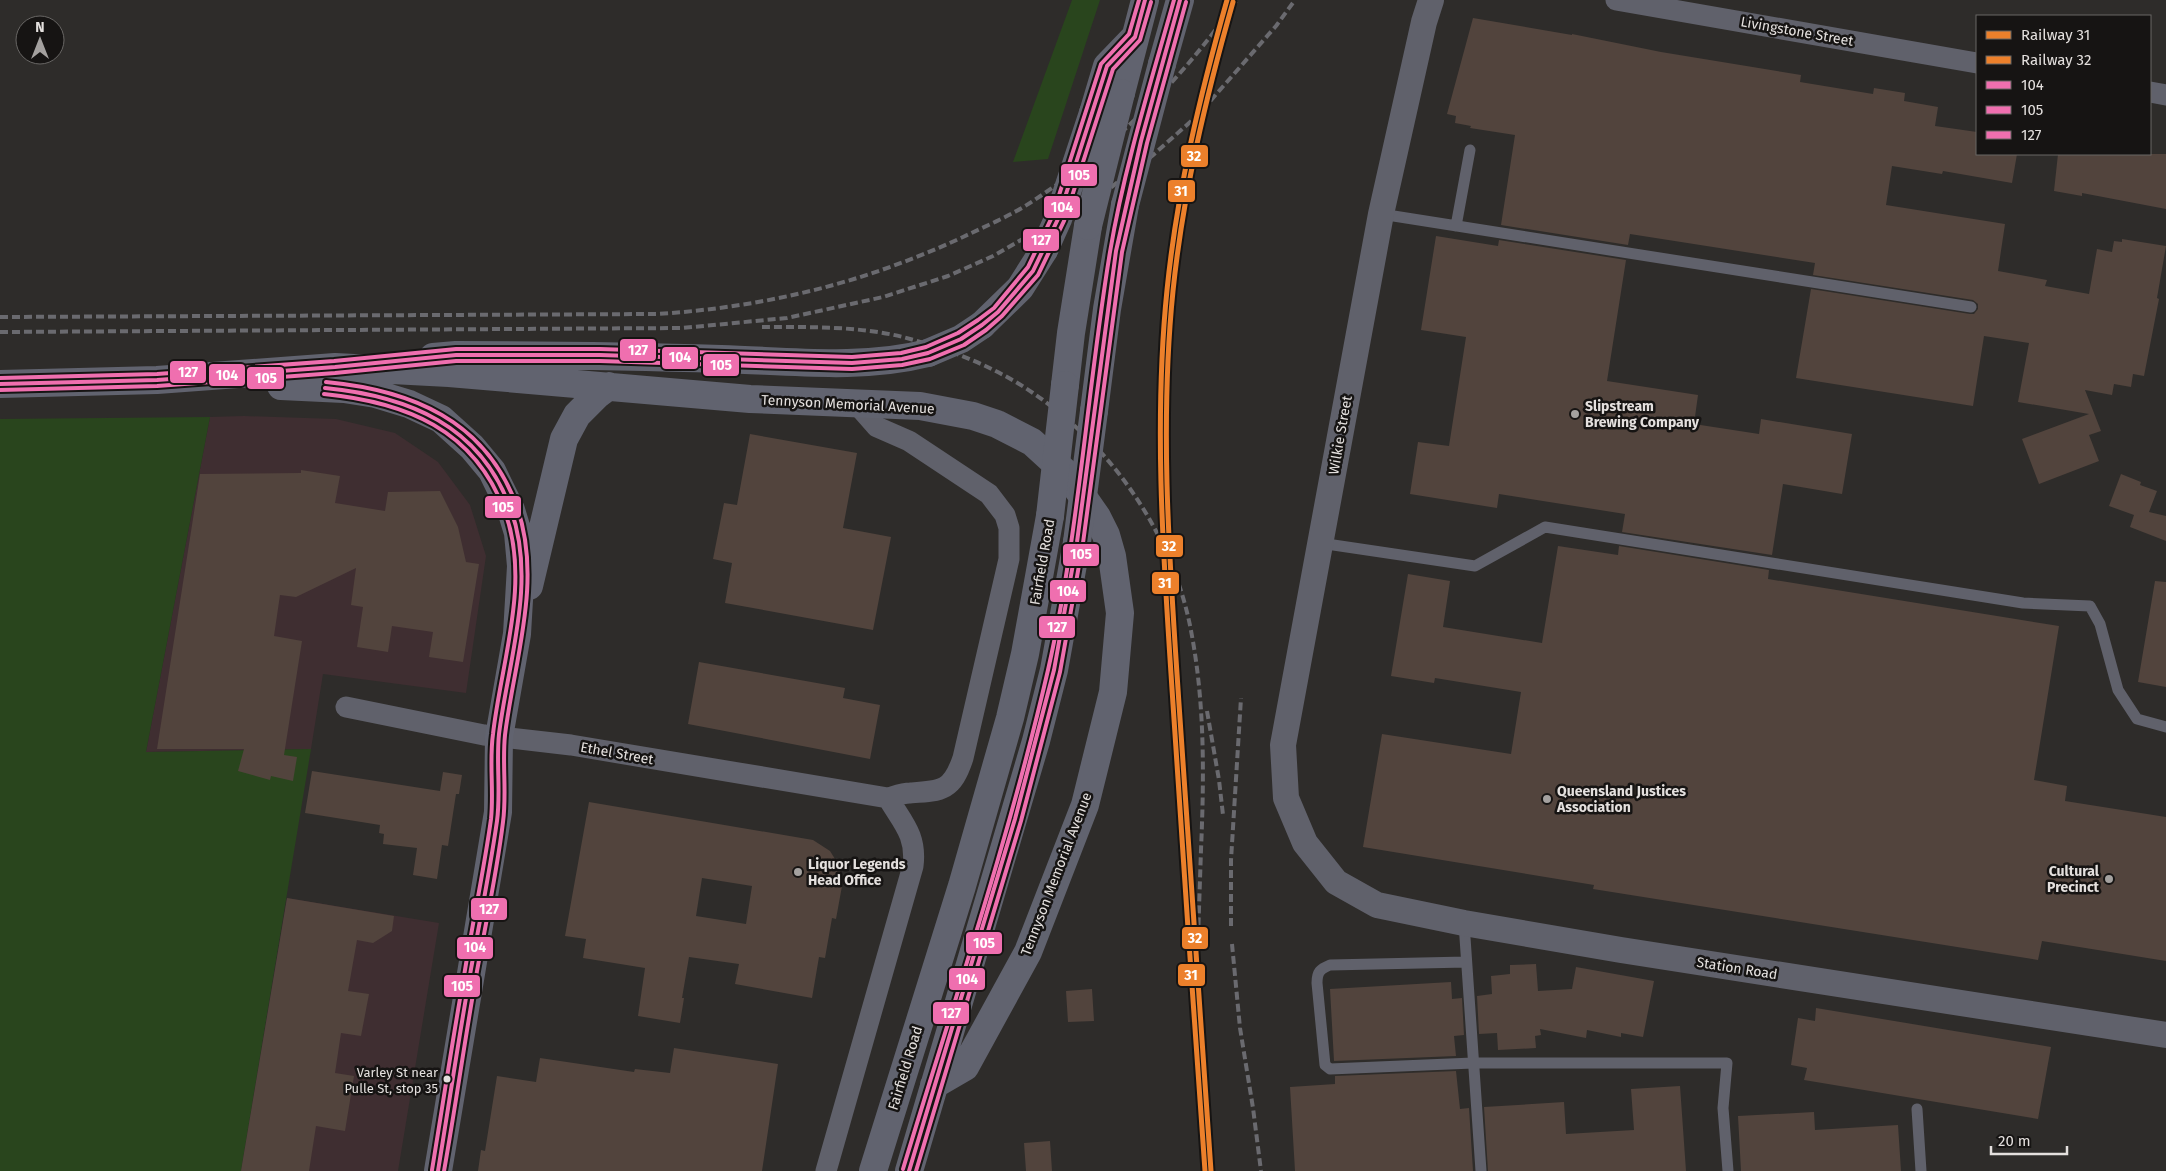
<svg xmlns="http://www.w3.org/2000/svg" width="2166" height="1171" viewBox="0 0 2166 1171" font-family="'Fira Sans',sans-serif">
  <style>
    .commercial { fill: #3f2e31 }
    .green { fill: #29451d }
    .building { fill: #52443d; fill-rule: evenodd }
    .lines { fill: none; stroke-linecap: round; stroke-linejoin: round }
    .service { stroke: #60616b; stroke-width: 11 }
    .minor { stroke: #60616b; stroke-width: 21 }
    .tertiary { stroke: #60616b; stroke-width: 26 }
    .secondary { stroke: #61636f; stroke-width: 28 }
    .rail { stroke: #6a6a6f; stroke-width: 4; stroke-dasharray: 8 4; stroke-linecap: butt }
    .secondary-bridge { stroke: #61636f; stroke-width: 28 }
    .bus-1-casing { stroke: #161413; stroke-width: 8 }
    .bus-2-casing { stroke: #161413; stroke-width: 8 }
    .bus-3-casing { stroke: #161413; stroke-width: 8 }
    .bus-1 { stroke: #ef6faf; stroke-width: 4 }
    .bus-2 { stroke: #ef6faf; stroke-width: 4 }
    .bus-3 { stroke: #ef6faf; stroke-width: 4 }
    .rail-1-casing { stroke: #161413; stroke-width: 9 }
    .rail-2-casing { stroke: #161413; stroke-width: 9 }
    .rail-1 { stroke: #ec802b; stroke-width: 5 }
    .rail-2 { stroke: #ec802b; stroke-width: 5 }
    .poi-dot { fill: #a4a19f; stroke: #161413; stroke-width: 2 }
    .bus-dot { fill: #e4e0de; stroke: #161413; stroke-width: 2 }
    .labels { text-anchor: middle; stroke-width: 5; stroke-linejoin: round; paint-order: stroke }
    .bus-label { font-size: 13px; fill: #e4e0de; stroke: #161413; text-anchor: end }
    .street-label { font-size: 14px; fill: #e4e0de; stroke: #161413 }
    .poi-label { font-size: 14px; font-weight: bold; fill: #e4e0de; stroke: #161413; text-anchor: start }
    .line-badge { stroke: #161413; stroke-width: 2 }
    .badge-label { font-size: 14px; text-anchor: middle; font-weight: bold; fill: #fff }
  </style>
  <rect width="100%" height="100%" fill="#2e2c2a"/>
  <path class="commercial" d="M 244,416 L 336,419 L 395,433 L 438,462 L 470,505 L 486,556 L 466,693 L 323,674 L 311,749 L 146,752 L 210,417 Z
    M 287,898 L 439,923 L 398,1171 L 241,1171 Z"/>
  <path class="green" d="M 1072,0 L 1100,0 L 1048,159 L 1013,162 Z
    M 210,417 L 146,752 L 311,749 L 241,1171 L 0,1171 L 0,419 Z"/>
  <path class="building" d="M 1473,18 L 1572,35 L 1572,34 L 1661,52 L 1801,75 L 1800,82 L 1873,94 L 1874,88 L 1905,93 L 1904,101 L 1938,107 L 1935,126 L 1977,132 L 1977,154 L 2017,154 L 2012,183 L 1943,171 L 1942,174 L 1892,166 L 1886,205 L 2005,224 L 1998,271 L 2047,280 L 2045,286 L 2089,294 L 2097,249 L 2112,252 L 2114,241 L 2122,242 L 2122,239 L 2166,246 L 2157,298 L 2159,299 L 2144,376 L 2133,374 L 2131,387 L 2114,384 L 2112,395 L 2085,390 L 2101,431 L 2089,435 L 2099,461 L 2039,484 L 2022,439 L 2089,414 L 2018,402 L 2029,343 L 1984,336 L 1973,406 L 1796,378 L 1811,289 L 1970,314 L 1974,314 L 1978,309 L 1978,304 L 1973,300 L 1813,275 L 1815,263 L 1630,234 L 1628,245 L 1501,225 L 1515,135 L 1470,128 L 1471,126 L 1455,123 L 1456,116 L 1447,114 Z
    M 2058,154 L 2166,154 L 2166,209 L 2082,193 L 2082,196 L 2054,191 Z
    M 1436,236 L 1498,246 L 1499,240 L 1626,260 L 1607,381 L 1698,395 L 1694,424 L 1759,434 L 1761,419 L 1852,434 L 1842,494 L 1783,484 L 1772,555 L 1622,532 L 1625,514 L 1499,494 L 1497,508 L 1410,494 L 1418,442 L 1449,446 L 1466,337 L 1421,330 Z
    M 750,434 L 857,453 L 843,528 L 891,537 L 873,630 L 725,603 L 732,563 L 713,559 L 724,503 L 737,505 Z
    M 301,470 L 340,476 L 335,503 L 385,511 L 388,492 L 440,491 L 458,527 L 466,562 L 479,564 L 463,662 L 429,657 L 433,632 L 392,626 L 388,652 L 357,647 L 363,607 L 351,605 L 356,568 L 296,597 L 280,595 L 274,636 L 302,641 L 284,755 L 297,757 L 293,781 L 271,776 L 270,780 L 238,771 L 244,749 L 157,749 L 200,474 L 301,473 Z
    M 2121,474 L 2141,482 L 2140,485 L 2157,491 L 2149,512 L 2166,516 L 2166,541 L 2130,527 L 2134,515 L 2109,506 Z
    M 1558,546 L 1618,555 L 1619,546 L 1769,570 L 1768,579 L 2059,626 L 2034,780 L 2067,786 L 2065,801 L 2166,817 L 2166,961 L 2042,941 L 2038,960 L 1593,889 L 1594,885 L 1363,847 L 1382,734 L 1511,754 L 1521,692 L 1435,678 L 1434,683 L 1391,676 L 1408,574 L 1450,581 L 1443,627 L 1542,643 Z
    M 2155,581 L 2166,582 L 2166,687 L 2138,682 Z
    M 699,662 L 845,688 L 843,698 L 880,705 L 870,759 L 688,724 Z
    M 312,771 L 440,791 L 443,772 L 462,775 L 459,794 L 456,794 L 448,846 L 442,845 L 437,879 L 413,875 L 417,848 L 383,844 L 384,834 L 379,833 L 380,825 L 305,813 Z
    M 589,802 L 813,840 L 830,851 L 840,867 L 842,886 L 836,919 L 832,918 L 825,958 L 819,957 L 812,998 L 735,984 L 739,964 L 689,957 L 682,998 L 684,998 L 680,1023 L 638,1016 L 645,968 L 583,958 L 586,939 L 565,936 ZM 702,878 L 752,886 L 746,924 L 696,916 Z
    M 287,898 L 394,916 L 392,931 L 373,943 L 357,940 L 348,991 L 369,994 L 361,1036 L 341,1033 L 335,1073 L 354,1076 L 345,1131 L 316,1126 L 309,1171 L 241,1171 Z
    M 1536,964 L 1538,991 L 1572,989 L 1576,967 L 1654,981 L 1643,1037 L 1621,1033 L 1621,1037 L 1587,1030 L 1586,1038 L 1540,1029 L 1541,1035 L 1535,1036 L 1536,1048 L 1498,1050 L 1497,1033 L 1479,1034 L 1477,996 L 1492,994 L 1491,976 L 1510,974 L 1510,965 Z
    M 1451,982 L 1452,999 L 1462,998 L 1464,1035 L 1454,1036 L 1456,1056 L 1334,1061 L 1330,989 Z
    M 1092,989 L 1094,1021 L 1068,1022 L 1066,991 Z
    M 1816,1008 L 2051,1047 L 2038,1119 L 1804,1080 L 1807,1068 L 1791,1065 L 1798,1018 L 1815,1021 Z
    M 674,1048 L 778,1064 L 762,1171 L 478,1171 L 481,1150 L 485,1151 L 497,1076 L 536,1082 L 540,1058 L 634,1072 L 635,1069 L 670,1073 Z
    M 1456,1071 L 1460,1109 L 1469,1108 L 1473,1171 L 1295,1171 L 1290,1087 L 1335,1084 L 1335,1076 Z
    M 1680,1086 L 1686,1171 L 1488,1171 L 1484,1107 L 1564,1102 L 1566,1134 L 1634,1130 L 1631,1089 Z
    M 1814,1112 L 1815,1130 L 1898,1125 L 1901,1171 L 1741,1171 L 1738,1116 Z
    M 1050,1141 L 1052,1171 L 1026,1171 L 1024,1143 Z"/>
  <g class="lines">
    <path class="service" d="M 1381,214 L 1971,307
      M 1456,226 L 1470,150
      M 1320,543 L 1475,566 L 1545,527 L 2023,603 L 2090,606 L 2100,624 L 2118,690 L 2137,719 L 2166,727
      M 1464,923 L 1481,1171
      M 1466,962 L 1330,965 C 1320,969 1317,972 1317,983 L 1325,1065 L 1330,1069 L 1473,1063 L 1727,1063 L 1723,1108 L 1728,1171
      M 1917,1109 L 1921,1171"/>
    <path class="minor" d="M 1616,0 L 1977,63
      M 2150,92 L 2166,95
      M 346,707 L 484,735 L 571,745 L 888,798 C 895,796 903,793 910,793 C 942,791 952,791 963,758 L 1009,559 L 1009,528 L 1005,515 L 989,494 L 909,441 L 877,427 L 855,402
      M 826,1171 L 913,866 C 917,835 902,822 888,798"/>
    <path class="tertiary" d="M 1431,0 L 1424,22 L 1381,214 L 1283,745 L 1286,798 L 1305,843 L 1336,882 L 1377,905 L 1464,923 L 1621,950 L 2166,1035"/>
    <path class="secondary" d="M 1162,64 L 1180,0
      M 1121,93 L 1145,0
      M 1093,113 L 1107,66 L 1134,38
      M 982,325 L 1020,288 L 1044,250
      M 433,357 L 456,355 C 544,355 633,356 721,359 C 790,361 861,370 928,353
      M 0,384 L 157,380 L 335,367 L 449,373 L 750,399 L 920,406 L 973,416 L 997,424 L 1032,442 L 1067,474 L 1097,517 L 1106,535 L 1112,556 L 1120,613 L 1113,692 L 1085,805 L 1028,952 L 965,1067 L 934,1085
      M 1065,385 L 1071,333 L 1088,226
      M 281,386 L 344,389 L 376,394 L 409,404 L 441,419 L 472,447 L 492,471 L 511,510 L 518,533 L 521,566 L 517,634 L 499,737 L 498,812 L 438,1171
      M 1094,411 L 1107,309 L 1125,205
      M 529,586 L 564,439 L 577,415 L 597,395 L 609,386
      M 873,1171 L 962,886 L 1010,718 L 1025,654 L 1050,516
      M 909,1171 L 1036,741 L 1054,670 L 1077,542"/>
    <path class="rail" d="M 0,317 L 657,314 C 766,307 864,283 963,237 C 986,226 1012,215 1033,201 C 1113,148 1183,79 1237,0
      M 762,327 C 809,327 858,326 903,337 C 948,349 994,366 1033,393 C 1115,449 1175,538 1192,636 C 1205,707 1204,779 1201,850 C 1199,909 1197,968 1195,1026
      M 0,332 L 682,328 L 787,318 L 883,297 L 948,276 L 993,256 L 1105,192 L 1152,156 L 1198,115 L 1276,26 L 1295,0
      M 1207,711 L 1219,780 L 1223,815
      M 1231,926 L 1231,860 L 1241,698
      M 1232,944 L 1240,1028 L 1253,1108 L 1261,1171"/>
    <path class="secondary-bridge" d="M 1125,205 L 1162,64
      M 1088,226 L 1121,93
      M 1044,250 L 1058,219 L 1093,113
      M 928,353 L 961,339 L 982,325
      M 1050,516 L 1065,385
      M 1077,542 L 1094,411"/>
    <g class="bus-1-casing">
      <path id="bus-1" d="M 0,384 L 157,380 L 335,367 L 456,355 L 600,355 L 852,363 L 902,359 L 928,353 L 961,339 L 982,325 L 998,312 L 1033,271 L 1058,219 L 1107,66 L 1135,37 L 1145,0
        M 325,388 C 408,396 481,425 511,510 C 537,582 508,661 499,734 C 496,763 501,792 497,821 C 490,870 480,920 471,969 C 459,1036 449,1104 438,1171
        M 909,1171 L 1015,819 L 1054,670 L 1077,542 L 1116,251 L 1141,141 L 1180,0"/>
    </g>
    <g class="bus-2-casing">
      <path id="bus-2" d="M 0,390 L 157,386 L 335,373 L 456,361 L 600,361 L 852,369 L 902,365 L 930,359 L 964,345 L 986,330 L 1002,316 L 1038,275 L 1064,221 L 1113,69 L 1140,40 L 1151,2
        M 324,394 C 405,402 475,429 505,512 C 531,583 501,662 493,734 C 489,762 494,791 491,819 C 484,870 473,920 465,970 C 453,1037 443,1103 432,1170
        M 916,1171 L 1021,821 L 1060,672 L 1083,543 L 1122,252 L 1147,143 L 1186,2"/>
    </g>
    <g class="bus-3-casing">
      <path id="bus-3" d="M 0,378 L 157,374 L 334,361 L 456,349 L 600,349 L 852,357 L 901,353 L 926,347 L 958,333 L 978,320 L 994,308 L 1028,267 L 1052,217 L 1101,64 L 1129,34 L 1139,0
        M 326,382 C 411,390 486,420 517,507 C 543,581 514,661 505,735 C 502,764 507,793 503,822 C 497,872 486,922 477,971 C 465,1038 456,1104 444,1171
        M 903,1169 C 953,1004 1009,839 1048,670 C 1079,533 1087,391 1110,252 C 1124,168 1151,82 1174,0"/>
    </g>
    <use href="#bus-1" class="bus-1"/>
    <use href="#bus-2" class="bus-2"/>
    <use href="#bus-3" class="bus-3"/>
    <g class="rail-1-casing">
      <path id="rail-1" d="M 1205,1171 C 1194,1015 1183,860 1173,704 C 1164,566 1153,428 1167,290 C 1177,191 1200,95 1227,0"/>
    </g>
    <g class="rail-2-casing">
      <path id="rail-2" d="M 1211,1171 C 1200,1015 1190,860 1179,704 C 1170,567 1159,429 1173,291 C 1183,193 1206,97 1233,2"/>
    </g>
    <use href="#rail-1" class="rail-1"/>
    <use href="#rail-2" class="rail-2"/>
  </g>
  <g class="poi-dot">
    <circle cx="1575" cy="414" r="5"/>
    <circle cx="1547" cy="799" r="5"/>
    <circle cx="798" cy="872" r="5"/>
    <circle cx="2109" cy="879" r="5"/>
  </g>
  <circle class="bus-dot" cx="447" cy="1079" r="4.5"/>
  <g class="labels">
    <g class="bus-label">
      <text x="438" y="1077">Varley St near<tspan x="438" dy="16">Pulle St, stop 35</tspan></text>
    </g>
    <g class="street-label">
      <text transform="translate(1797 31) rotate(10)" y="5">Livingstone Street</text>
      <text transform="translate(848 404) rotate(3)" y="5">Tennyson Memorial Avenue</text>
      <text transform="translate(1340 435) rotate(-80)" y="5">Wilkie Street</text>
      <text transform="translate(1042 562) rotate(-80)" y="5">Fairfield Road</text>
      <text transform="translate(617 753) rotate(10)" y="5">Ethel Street</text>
      <text transform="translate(1056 874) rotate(-69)" y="5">Tennyson Memorial Avenue</text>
      <text transform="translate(1737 968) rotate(9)" y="5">Station Road</text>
      <text transform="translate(905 1068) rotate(-73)" y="5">Fairfield Road</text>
    </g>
    <g class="poi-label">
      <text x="1585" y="411">Slipstream<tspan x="1585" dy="16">Brewing Company</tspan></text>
      <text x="1557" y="796">Queensland Justices<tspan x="1557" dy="16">Association</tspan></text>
      <text x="808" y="869">Liquor Legends<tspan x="808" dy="16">Head Office</tspan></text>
      <text x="2099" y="876" text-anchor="end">Cultural<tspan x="2099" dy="16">Precinct</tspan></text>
    </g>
  </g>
  <g class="line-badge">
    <rect x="1180" y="144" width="29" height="24" rx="5" fill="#ec802b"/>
    <rect x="1060" y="163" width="38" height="24" rx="5" fill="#ef6faf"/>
    <rect x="1167" y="179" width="29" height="24" rx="5" fill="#ec802b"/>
    <rect x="1043" y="195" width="38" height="24" rx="5" fill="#ef6faf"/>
    <rect x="1022" y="228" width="38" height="24" rx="5" fill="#ef6faf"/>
    <rect x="619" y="338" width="38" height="24" rx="5" fill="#ef6faf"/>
    <rect x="661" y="346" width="38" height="24" rx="5" fill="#ef6faf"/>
    <rect x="702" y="353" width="38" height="24" rx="5" fill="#ef6faf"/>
    <rect x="169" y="360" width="38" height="24" rx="5" fill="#ef6faf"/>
    <rect x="208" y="363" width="38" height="24" rx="5" fill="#ef6faf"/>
    <rect x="246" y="366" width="39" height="24" rx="5" fill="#ef6faf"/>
    <rect x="484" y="495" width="38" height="24" rx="5" fill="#ef6faf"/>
    <rect x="1155" y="534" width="29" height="24" rx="5" fill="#ec802b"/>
    <rect x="1062" y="543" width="38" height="24" rx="5" fill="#ef6faf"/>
    <rect x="1151" y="571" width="29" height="24" rx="5" fill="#ec802b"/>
    <rect x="1049" y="579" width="38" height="24" rx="5" fill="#ef6faf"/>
    <rect x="1038" y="615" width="38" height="24" rx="5" fill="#ef6faf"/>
    <rect x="470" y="897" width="38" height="24" rx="5" fill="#ef6faf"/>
    <rect x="1181" y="926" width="28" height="24" rx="5" fill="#ec802b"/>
    <rect x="965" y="931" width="38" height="24" rx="5" fill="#ef6faf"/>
    <rect x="456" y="936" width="38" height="24" rx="5" fill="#ef6faf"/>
    <rect x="1177" y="963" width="29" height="24" rx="5" fill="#ec802b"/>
    <rect x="948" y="967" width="38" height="24" rx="5" fill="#ef6faf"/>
    <rect x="443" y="974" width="38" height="24" rx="5" fill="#ef6faf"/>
    <rect x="932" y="1001" width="38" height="24" rx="5" fill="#ef6faf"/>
  </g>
  <g class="badge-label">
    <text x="1194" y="161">32</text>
    <text x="1079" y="180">105</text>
    <text x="1181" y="196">31</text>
    <text x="1062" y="212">104</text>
    <text x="1041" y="245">127</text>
    <text x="638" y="355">127</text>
    <text x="680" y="362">104</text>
    <text x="721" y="370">105</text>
    <text x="188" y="377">127</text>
    <text x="227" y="380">104</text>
    <text x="266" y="383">105</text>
    <text x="503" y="512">105</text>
    <text x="1169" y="551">32</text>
    <text x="1081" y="559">105</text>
    <text x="1165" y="588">31</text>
    <text x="1068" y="596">104</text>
    <text x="1057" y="632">127</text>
    <text x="489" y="914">127</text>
    <text x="1195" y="943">32</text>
    <text x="984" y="948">105</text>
    <text x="475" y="952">104</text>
    <text x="1191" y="980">31</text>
    <text x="967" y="984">104</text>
    <text x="462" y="991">105</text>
    <text x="951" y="1018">127</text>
  </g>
  <rect x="1976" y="15" width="175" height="140" fill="#161413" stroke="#686664"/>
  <rect x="1986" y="31" width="25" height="8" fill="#ec802b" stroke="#686664"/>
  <text x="2021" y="40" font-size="15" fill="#e4e0de">Railway 31</text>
  <rect x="1986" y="56" width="25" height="8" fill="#ec802b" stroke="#686664"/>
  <text x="2021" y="65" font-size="15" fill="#e4e0de">Railway 32</text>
  <rect x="1986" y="81" width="25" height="8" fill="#ef6faf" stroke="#686664"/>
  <text x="2021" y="90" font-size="15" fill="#e4e0de">104</text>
  <rect x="1986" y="106" width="25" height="8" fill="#ef6faf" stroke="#686664"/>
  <text x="2021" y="115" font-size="15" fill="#e4e0de">105</text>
  <rect x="1986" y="131" width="25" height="8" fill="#ef6faf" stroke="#686664"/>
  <text x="2021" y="140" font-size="15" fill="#e4e0de">127</text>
  <g transform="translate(40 40)"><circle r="24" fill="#161413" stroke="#686664"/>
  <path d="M0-4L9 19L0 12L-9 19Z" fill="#a4a19f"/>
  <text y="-8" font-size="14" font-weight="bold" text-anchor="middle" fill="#e4e0de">N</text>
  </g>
  <path d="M1991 1146v8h76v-8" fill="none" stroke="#e4e0de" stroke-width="2.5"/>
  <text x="1998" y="1146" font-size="15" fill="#e4e0de" stroke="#161413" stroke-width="4" paint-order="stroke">20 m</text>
</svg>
